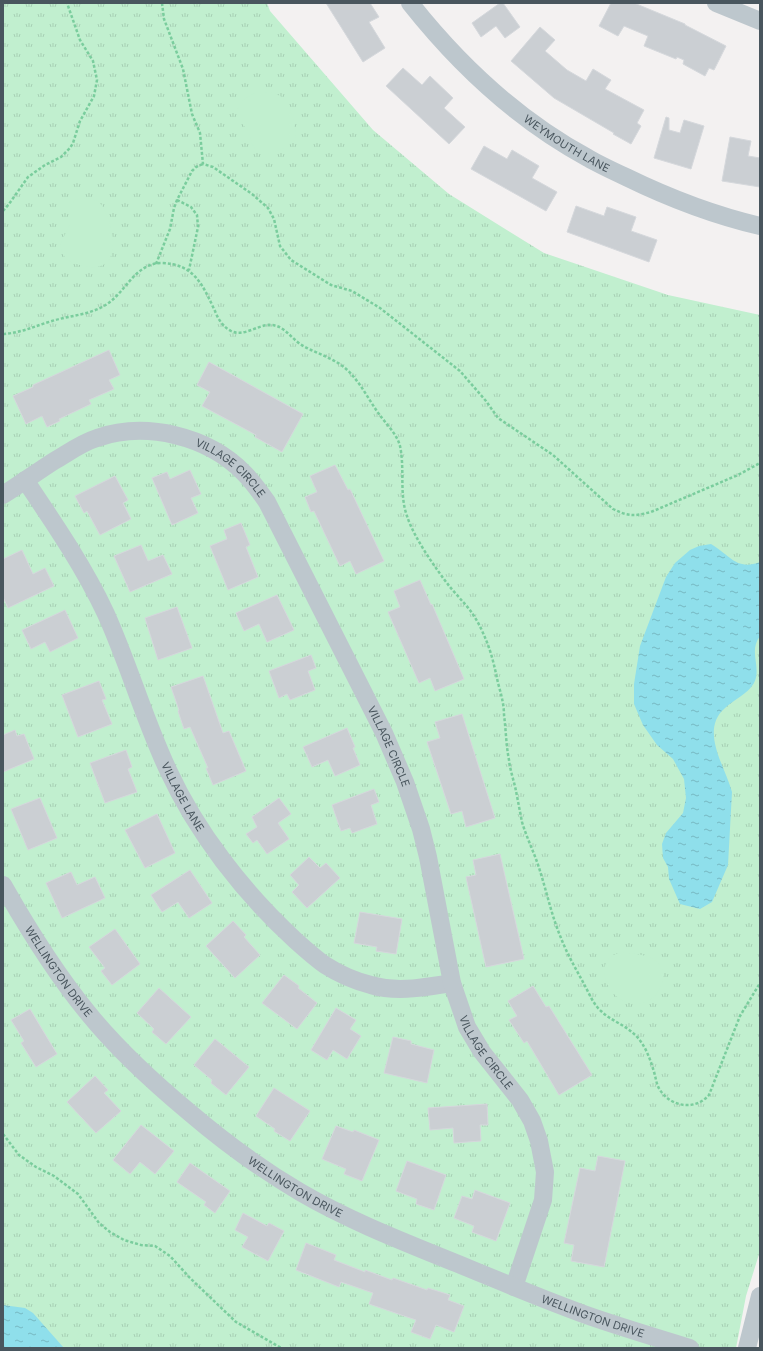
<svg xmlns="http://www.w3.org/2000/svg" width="763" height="1351" viewBox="0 0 763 1351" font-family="Inter,sans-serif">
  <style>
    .grass { fill: url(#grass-tufts) }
    .park { fill: #c1efcf }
    .water { fill: url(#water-ripples) }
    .building { fill: #cbcfd3; stroke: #d5d8dc }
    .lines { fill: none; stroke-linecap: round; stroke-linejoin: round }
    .path { stroke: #7acd9d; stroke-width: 2.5; stroke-dasharray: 3 2; stroke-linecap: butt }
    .minor { stroke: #bdc7cd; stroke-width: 18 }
    .labels { text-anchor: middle; stroke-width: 3; stroke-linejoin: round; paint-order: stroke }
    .street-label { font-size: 11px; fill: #49565e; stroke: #fff }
  </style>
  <defs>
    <pattern id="grass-tufts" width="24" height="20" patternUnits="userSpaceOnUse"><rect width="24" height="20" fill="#c1efcf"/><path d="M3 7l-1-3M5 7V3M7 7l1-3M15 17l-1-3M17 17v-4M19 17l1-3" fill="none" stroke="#a7cfb4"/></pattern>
    <pattern id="water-ripples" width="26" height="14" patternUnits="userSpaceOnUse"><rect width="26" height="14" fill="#8fdfeb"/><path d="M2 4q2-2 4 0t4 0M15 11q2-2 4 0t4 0" fill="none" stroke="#77b8c2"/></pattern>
  </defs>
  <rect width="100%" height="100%" fill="#f3f1f1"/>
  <path class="grass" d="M 3,3 L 267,3 L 270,11 L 373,130 L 449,194 L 544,253 L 668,295 L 760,315 L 760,1251 L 746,1296 L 736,1348 L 3,1348 Z"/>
  <path class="park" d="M 259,92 C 266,92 274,92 280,96 C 291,103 295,124 296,137 C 292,147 269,157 259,152 C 252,148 251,140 249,133 C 247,128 243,125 240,121 C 231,106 247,95 259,92 Z
    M 84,198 C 92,199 99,200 103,207 C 105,210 106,215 108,218 C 117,243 117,276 80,265 C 67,261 64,259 60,245 L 70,224 L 70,206 L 75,200 Z
    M 622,952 C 634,954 648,954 657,962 C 671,974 659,998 645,1002 C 612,1013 585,960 622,952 Z"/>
  <path class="water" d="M 711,544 C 730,555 736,571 760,562 L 760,636 C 748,652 762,667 754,683 C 747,695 734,699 724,709 C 700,731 725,766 732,792 L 728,865 L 712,902 L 700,909 L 680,904 L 669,879 L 668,867 L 663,858 L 662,844 L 666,833 L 683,813 L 686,798 L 684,779 L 673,759 L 657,745 L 643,725 L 634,704 L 634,684 L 640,646 L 666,577 L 675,563 L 690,550 L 699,546 Z
    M 3,1305 L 25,1308 L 33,1313 L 64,1348 L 3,1348 Z"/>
  <path class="building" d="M 326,3 L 370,3 L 379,17 L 369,22 L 385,48 L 363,62 Z
    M 500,3 L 503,3 L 520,27 L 505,38 L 496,26 L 481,37 L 472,23 Z
    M 611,3 L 634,3 L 685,24 L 685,25 L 726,46 L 714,70 L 709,68 L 705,76 L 683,64 L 684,60 L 677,57 L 676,59 L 644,46 L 648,36 L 624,26 L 618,36 L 599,26 Z
    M 540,27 L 555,40 L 545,51 L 567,70 L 586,81 L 593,69 L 611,80 L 605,89 L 644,110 L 637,123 L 641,126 L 631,144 L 613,134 L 614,133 L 554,98 L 511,61 Z
    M 403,68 L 422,85 L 430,76 L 453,98 L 444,108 L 465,127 L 449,144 L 386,86 Z
    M 666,117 L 669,118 L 669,130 L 680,133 L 684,120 L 704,126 L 691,169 L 654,158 Z
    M 730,137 L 751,141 L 748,156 L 760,158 L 760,187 L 722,181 Z
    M 484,146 L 507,159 L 512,150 L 539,166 L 532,178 L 557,192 L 546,211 L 471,169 Z
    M 576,206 L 604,216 L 607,207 L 636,217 L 631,231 L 657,240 L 649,262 L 567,232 Z
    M 109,350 L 120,375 L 109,380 L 114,389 L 89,400 L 91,404 L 59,419 L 60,421 L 47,427 L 42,416 L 26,424 L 13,396 L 33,387 L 33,385 Z
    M 209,362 L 303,414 L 282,452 L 255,437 L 256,435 L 202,406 L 210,392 L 197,385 Z
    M 335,465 L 348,490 L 350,489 L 384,561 L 356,574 L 350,561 L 340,566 L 314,511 L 311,512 L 305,497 L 317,492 L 310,476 Z
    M 190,470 L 201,494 L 191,498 L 198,513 L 172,525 L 152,478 L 167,472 L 170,479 Z
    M 115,476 L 128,500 L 123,503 L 131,519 L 100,535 L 87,511 L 84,513 L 75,496 Z
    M 241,523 L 250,545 L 246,547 L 258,577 L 228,590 L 210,546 L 227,539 L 224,530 Z
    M 141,545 L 148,561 L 163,555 L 172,574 L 130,592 L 114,556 Z
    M 22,550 L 33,574 L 45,568 L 54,586 L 8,608 L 3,597 L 3,559 Z
    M 420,580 L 431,605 L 432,604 L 464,679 L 435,691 L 430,678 L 419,683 L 388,612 L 400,607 L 394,591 Z
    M 277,595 L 294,630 L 267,642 L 259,624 L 244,631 L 236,613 Z
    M 177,607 L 192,648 L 158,660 L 145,618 Z
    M 65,610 L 78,638 L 50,652 L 45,642 L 31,649 L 22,630 Z
    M 311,655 L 316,668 L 308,671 L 315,690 L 290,700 L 287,694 L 279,698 L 269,671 Z
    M 203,676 L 223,733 L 229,731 L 246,771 L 213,785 L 206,768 L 208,768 L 190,727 L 184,729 L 178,711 L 179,710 L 171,687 Z
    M 99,681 L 106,699 L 102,700 L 112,724 L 78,737 L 62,695 Z
    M 462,714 L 495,818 L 466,827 L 462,811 L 451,814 L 427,742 L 440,738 L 435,722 Z
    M 347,728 L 355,747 L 353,748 L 360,765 L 335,776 L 328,760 L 312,767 L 303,747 Z
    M 15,730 L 17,736 L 24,734 L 34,759 L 3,772 L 3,735 Z
    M 126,750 L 132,767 L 128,769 L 137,792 L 105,803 L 90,763 Z
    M 374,789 L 379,802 L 371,805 L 377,824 L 352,833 L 350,828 L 341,831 L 332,805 Z
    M 40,798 L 57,838 L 28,850 L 11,809 Z
    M 279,798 L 291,814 L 278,823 L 289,839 L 267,854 L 257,840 L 253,843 L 246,834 L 257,827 L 252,817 Z
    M 157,814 L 175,853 L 145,868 L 125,830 Z
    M 500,854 L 524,959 L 486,967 L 466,877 L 476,875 L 473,860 Z
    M 309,857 L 320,868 L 326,863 L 340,878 L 307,908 L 292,892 L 299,885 L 290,875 Z
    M 190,870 L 212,903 L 189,918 L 178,902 L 162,912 L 151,895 Z
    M 71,872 L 77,885 L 95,877 L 105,898 L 62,918 L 46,883 Z
    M 360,912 L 402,919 L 396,954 L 376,951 L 377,947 L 354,943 Z
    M 233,921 L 246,935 L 244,937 L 260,955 L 235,978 L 206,946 Z
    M 115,929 L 140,964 L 112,985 L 101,971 L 105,968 L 89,947 Z
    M 284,975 L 299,986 L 298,988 L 317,1003 L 297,1029 L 262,1003 Z
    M 533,986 L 546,1007 L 549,1006 L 592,1075 L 559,1095 L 527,1041 L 524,1043 L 509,1020 L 517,1016 L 508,1001 Z
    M 159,988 L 191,1017 L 166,1044 L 152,1032 L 154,1029 L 137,1013 Z
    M 336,1008 L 356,1020 L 350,1029 L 361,1036 L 347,1059 L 333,1050 L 327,1060 L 311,1050 Z
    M 30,1009 L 57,1054 L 36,1067 L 21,1043 L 24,1041 L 11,1020 Z
    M 393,1037 L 411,1041 L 411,1044 L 434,1050 L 427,1083 L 384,1073 Z
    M 215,1039 L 249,1067 L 226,1095 L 211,1083 L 212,1080 L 194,1065 Z
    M 95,1076 L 108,1090 L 104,1093 L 121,1111 L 96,1133 L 67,1102 Z
    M 274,1088 L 310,1111 L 290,1141 L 274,1131 L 275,1129 L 256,1116 Z
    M 487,1104 L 488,1125 L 480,1125 L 481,1141 L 454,1143 L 453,1128 L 430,1130 L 428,1108 Z
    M 141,1125 L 174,1151 L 155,1174 L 140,1162 L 130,1174 L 113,1160 Z
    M 336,1126 L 353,1132 L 354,1130 L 379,1140 L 362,1181 L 344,1174 L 346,1169 L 322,1159 Z
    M 598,1156 L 625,1161 L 604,1267 L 571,1261 L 574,1245 L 564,1243 L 580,1168 L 595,1171 Z
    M 407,1161 L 446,1175 L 434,1210 L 416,1204 L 417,1199 L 396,1191 Z
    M 190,1163 L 230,1191 L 215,1213 L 204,1205 L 206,1202 L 177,1182 Z
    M 475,1190 L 510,1203 L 496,1241 L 472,1232 L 474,1226 L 454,1218 L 462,1196 L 472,1199 Z
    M 243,1213 L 267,1226 L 269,1223 L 284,1231 L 268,1261 L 242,1247 L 248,1237 L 235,1230 Z
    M 306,1243 L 336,1255 L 334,1260 L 365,1272 L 365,1270 L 392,1280 L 393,1278 L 427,1290 L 428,1288 L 450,1295 L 448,1300 L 464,1306 L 454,1332 L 436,1325 L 430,1339 L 411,1332 L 416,1320 L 369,1304 L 373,1293 L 341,1282 L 339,1287 L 296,1270 Z"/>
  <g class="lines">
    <path class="path" d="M 162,3 L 164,19 L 183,69 L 192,114 L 200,133 L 203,164 L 213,167 L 252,194 L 268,208 L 274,219 L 280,246 L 291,260 L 331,285 L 352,291 L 380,308 L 460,371 L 486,401 L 498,418 L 553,455 L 613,509 C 629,517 635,516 651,512 L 738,475 L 760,463
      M 177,200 L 191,207 L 197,215 L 198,227 L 189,270
      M 3,211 L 9,204 L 28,177 L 45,165 L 61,157 L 70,148 L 73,143 L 80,121 L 94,96 L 97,80 L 93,61 L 80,40 L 67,3
      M 156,264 L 170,229 L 174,208 L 177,200 L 192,171 L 196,167 L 203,164
      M 3,334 C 21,333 35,326 52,321 C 68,316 87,315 102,307 C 125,296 133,263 162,263 C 195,264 203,286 215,311 C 218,319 223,327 231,331 C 243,337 256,326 268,325 C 283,324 289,336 300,344 C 314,353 332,357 345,368 C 360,381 368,399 379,414 C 386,424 397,434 400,446 C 405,469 399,494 407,516 C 414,538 436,569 450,587 C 454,592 459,597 463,602 C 473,612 481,627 486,640 C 492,654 495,669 498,683 C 501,694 504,704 504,715 C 506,730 506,745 509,760 C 510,770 514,781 516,791 C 518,801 520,812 522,822 C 527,839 535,854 540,871 C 547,893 552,917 561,938 C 567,954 576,969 584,984 C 589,993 593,1004 601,1011 C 610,1020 623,1024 633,1033 C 644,1042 650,1058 654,1072 C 656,1078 656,1084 660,1090 C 671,1107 695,1111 709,1095 L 740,1016 L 760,983
      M 3,1134 L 19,1155 L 36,1167 L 54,1176 L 78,1194 L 99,1223 L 110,1232 L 124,1240 L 141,1245 L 155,1246 L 170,1256 L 190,1278 L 236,1322 L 281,1348"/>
    <g class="minor">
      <path id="s1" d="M 410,3 C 459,65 518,120 588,158 C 600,165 613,171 626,177 C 669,198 713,215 760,226"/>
      <path d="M 716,3 L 760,21"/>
      <path id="s2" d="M 25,480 C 54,523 84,567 106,614 C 129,665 144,719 168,770 C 197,833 244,893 295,940 C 305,949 315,958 325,965 C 339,974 355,981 371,985 C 398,993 425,987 452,983"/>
      <path id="s3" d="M 3,495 C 20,484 37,472 54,461 C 68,453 81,443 97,438 C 146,421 208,436 244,473 C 253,482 260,492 267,502 L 384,733 L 405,782 L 421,829 L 428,857 L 452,983 L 467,1027 L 482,1052 L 520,1100 L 532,1121 L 539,1141 L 545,1172 L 543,1200 L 514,1287"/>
      <path id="s4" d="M 3,885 C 28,929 56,974 88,1013 C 118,1050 153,1082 189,1112 C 224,1142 261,1169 300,1192 C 353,1223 412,1245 468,1268 C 509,1285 550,1302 592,1317 C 624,1328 657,1338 690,1348"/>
      <path d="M 747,1348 L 760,1296"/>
    </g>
  </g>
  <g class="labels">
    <g class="street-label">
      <text dy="4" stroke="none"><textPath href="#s1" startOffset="212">WEYMOUTH LANE</textPath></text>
      <text dy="4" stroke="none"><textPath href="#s3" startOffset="255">VILLAGE CIRCLE</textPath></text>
      <text dy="4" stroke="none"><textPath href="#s3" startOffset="579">VILLAGE CIRCLE</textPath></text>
      <text dy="4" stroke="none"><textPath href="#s2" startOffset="355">VILLAGE LANE</textPath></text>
      <text dy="4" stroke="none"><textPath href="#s4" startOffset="103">WELLINGTON DRIVE</textPath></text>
      <text dy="4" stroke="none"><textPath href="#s3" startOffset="903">VILLAGE CIRCLE</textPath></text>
      <text dy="4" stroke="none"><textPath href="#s4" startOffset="426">WELLINGTON DRIVE</textPath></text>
      <text dy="4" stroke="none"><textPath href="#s4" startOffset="751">WELLINGTON DRIVE</textPath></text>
    </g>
  </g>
  <rect width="763" height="1351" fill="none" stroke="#49565e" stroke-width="8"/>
</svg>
